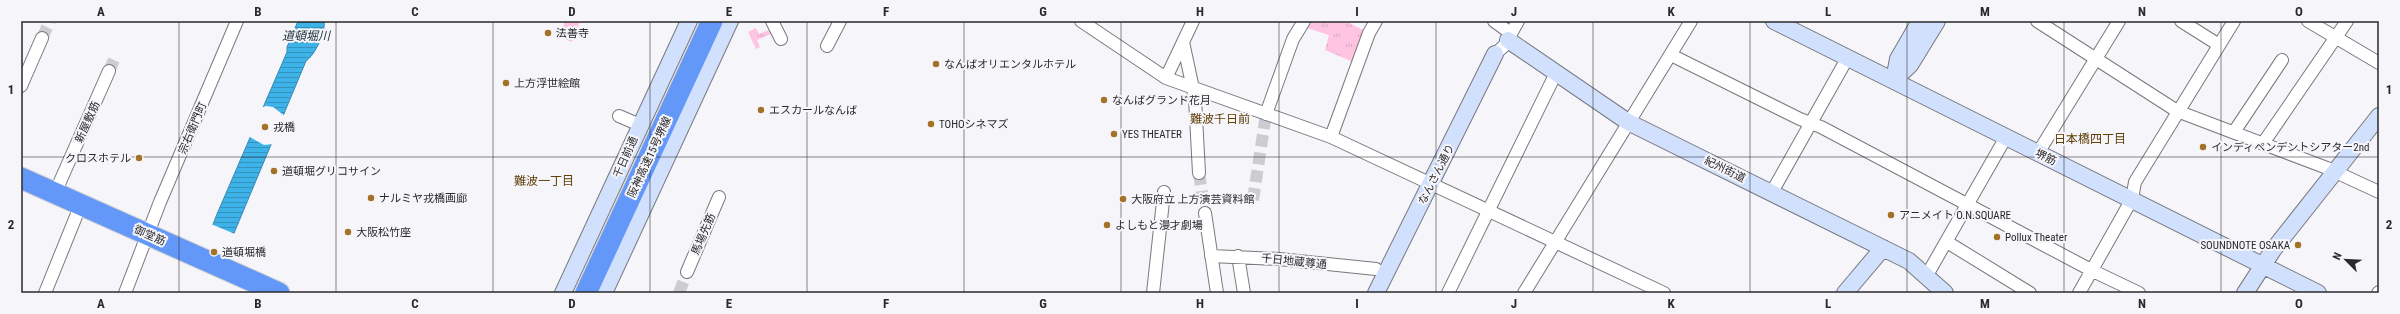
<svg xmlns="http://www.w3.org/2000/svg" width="2400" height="314" viewBox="0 0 2400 314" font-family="'Roboto Condensed','Noto Sans JP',sans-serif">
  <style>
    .grass { fill: url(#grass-tufts) }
    .cemetery { fill: url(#cemetery-stones) }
    .water { fill: url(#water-rules); stroke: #388ab0 }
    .pier { fill: #f5f5fa }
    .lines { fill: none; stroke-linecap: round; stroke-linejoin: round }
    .street-tunnel { stroke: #ccccd1; stroke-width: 12; stroke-dasharray: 12 6; stroke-linecap: butt }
    .street-casing { stroke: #79787d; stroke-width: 14 }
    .secondary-casing { stroke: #79787d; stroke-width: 18 }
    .highway-casing { stroke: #d0d0d1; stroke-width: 23 }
    .street { stroke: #fff; stroke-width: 12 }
    .secondary { stroke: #d0e0fd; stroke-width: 16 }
    .highway { stroke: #6398f9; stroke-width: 21 }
    .grid { fill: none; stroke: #2a2a2c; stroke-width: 1; stroke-opacity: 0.55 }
    .poi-dot { fill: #a37227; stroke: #f5f5fa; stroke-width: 1.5 }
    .labels { text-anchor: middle; stroke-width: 4; stroke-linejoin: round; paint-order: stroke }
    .poi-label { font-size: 11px; fill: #2a2a2c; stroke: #f5f5fa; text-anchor: start }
    .street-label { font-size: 11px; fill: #2a2a2c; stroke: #f5f5fa }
    .water-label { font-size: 12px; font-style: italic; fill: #182c36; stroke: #f5f5fa }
    .neighbourhood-label { font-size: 12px; fill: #614009; stroke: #f5f5fa }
    .neatline { fill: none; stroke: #2a2a2c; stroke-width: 1.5 }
    .grid-label { font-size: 13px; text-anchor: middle; font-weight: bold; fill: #2a2a2c }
  </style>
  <defs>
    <pattern id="grass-tufts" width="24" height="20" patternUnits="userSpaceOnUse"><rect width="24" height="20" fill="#fec4e1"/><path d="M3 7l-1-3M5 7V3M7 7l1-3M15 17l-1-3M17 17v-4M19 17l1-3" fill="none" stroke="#daa9c1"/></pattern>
    <pattern id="cemetery-stones" width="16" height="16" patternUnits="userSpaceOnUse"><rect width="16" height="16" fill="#fec4e1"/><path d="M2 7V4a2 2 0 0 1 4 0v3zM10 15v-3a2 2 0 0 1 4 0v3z" fill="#daa9c1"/></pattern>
    <pattern id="water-rules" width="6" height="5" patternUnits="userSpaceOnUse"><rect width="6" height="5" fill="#3eb3e9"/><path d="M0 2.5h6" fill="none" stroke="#3492bd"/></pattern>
  </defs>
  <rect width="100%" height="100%" fill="#f5f5fa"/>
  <path class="grass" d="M 1307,21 L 1345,21 L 1365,31 L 1353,62 L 1325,50 L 1329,35 L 1304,27 Z
    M 756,28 L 759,34 L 771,29 L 773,33 L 757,40 L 760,47 L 756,49 L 748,32 Z"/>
  <path class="cemetery" d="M 565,21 L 580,21 L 572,42 L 559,37 Z"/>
  <path class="water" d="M 298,21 L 324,21 C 326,32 315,55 306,61 L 209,293 L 186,293 L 217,214 L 287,52 L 287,47 Z"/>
  <path class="pier" d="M 266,106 L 273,107 L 285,116 L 273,144 L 264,145 L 248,136 L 260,108 Z
    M 211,224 L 235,234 L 211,293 L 188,293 L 184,291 Z"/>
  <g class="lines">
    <path class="street-tunnel" d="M 42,38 L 50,21
      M 109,71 L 115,58
      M 1199,173 L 1205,213
      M 1253,200 L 1266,114
      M 679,293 L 687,272"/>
    <g class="street-casing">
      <path id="street" d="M 772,21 L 781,39
        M 1081,21 L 1166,78 L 1331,137 L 1664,293
        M 1494,21 L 1505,29
        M 2037,21 L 2177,111 L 2327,168 L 2379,192
        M 2181,21 L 2219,45
        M 2308,21 L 2379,63
        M 1183,42 L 1195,98 L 1199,173
        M 827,46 L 840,21
        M 1495,54 L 1504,46 L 1518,21
        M 1671,55 L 1800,119 L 1821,127 L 2093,271 L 2139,293
        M 1166,78 L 1193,21
        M 21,86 L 42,38
        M 1266,114 L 1293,39 L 1304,21
        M 619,116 L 640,125
        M 2234,132 L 2282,60
        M 1331,137 L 1369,33 L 1376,21
        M 2264,142 L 2347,21
        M 2038,153 L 2119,21
        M 1772,192 L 1848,57
        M 55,193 L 109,71
        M 1205,213 L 1217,293
        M 1947,242 L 2030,293
        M 1211,256 L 1279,259 L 1376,269
        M 1238,256 L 1244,293
        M 687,272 L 719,197
        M 1927,275 L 2006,137
        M 45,293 L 81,204
        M 125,293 L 160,202 L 237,21
        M 1153,293 L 1164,192
        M 1448,293 L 1556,73
        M 1524,293 L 1691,21
        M 2079,293 L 2132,199 L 2135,182 L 2234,21
        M 2378,293 L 2379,292"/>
    </g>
    <g class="secondary-casing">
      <path id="secondary" d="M 1774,21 L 2318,293
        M 1508,40 L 1628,122 L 1909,261 L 1945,293
        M 1894,80 L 1910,65 L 1937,21
        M 1894,80 L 1898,59 L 1920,21
        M 563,293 L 689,21
        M 604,293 L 730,21
        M 1376,293 L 1495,54
        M 1845,293 L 1883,248
        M 2245,293 L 2273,250 L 2379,116"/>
    </g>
    <g class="highway-casing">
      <path id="highway" d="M 21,178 L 279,293
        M 586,293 L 712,21"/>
    </g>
    <use href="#street" class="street"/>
    <use href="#secondary" class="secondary"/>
    <use href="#highway" class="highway"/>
  </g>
  <path class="grid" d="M 179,21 L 179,293M 336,21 L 336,293M 493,21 L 493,293M 650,21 L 650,293M 807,21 L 807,293M 964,21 L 964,293M 1121,21 L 1121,293M 1279,21 L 1279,293M 1436,21 L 1436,293M 1593,21 L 1593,293M 1750,21 L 1750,293M 1907,21 L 1907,293M 2064,21 L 2064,293M 2221,21 L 2221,293M 21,157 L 2379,157"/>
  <g class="poi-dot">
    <circle cx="548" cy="33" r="4"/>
    <circle cx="936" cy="64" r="4"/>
    <circle cx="506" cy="83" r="4"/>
    <circle cx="1104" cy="100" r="4"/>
    <circle cx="761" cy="110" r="4"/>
    <circle cx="931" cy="124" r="4"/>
    <circle cx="265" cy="127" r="4"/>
    <circle cx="1114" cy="134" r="4"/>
    <circle cx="2203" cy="147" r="4"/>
    <circle cx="139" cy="158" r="4"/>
    <circle cx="274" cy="171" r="4"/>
    <circle cx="371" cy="198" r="4"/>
    <circle cx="1123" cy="199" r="4"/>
    <circle cx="1891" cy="215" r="4"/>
    <circle cx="1107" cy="225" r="4"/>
    <circle cx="348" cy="232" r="4"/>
    <circle cx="1997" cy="237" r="4"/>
    <circle cx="2298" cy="245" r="4"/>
    <circle cx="214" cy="252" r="4"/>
  </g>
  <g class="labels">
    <g class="poi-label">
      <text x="556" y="37">法善寺</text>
      <text x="944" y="68">なんばオリエンタルホテル</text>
      <text x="514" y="87">上方浮世絵館</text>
      <text x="1112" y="104">なんばグランド花月</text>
      <text x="769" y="114">エスカールなんば</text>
      <text x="939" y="128">TOHOシネマズ</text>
      <text x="273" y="131">戎橋</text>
      <text x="1122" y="138">YES THEATER</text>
      <text x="2211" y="151">インディペンデントシアター2nd</text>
      <text x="131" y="162" text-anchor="end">クロスホテル</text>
      <text x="282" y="175">道頓堀グリコサイン</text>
      <text x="379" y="202">ナルミヤ戎橋画廊</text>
      <text x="1131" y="203">大阪府立 上方演芸資料館</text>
      <text x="1899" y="219">アニメイト O.N.SQUARE</text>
      <text x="1115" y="229">よしもと漫才劇場</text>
      <text x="356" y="236">大阪松竹座</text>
      <text x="2005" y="241">Pollux Theater</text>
      <text x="2290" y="249" text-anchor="end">SOUNDNOTE OSAKA</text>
      <text x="222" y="256">道頓堀橋</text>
    </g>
    <g class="street-label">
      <text transform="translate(87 122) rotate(-66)" y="4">新屋敷筋</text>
      <text transform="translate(192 128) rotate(-67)" y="4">宗右衛門町</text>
      <text transform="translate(625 157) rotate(-66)" y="4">千日前通</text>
      <text transform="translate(649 157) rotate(-65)" y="4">阪神高速15号堺線</text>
      <text transform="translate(2046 157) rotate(26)" y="4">堺筋</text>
      <text transform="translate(1725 169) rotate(26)" y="4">紀州街道</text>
      <text transform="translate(1436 174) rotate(-63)" y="4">なんさん通り</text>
      <text transform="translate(703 234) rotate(-67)" y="4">馬場先筋</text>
      <text transform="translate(150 235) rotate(24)" y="4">御堂筋</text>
      <text transform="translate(1294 261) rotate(6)" y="4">千日地蔵尊通</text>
    </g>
    <g class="water-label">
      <text x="306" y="40">道頓堀川</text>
    </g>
    <g class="neighbourhood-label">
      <text x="1220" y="123">難波千日前</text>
      <text x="2090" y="143">日本橋四丁目</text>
      <text x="544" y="185">難波一丁目</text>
    </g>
  </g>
  <rect width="2400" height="314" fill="none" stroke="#f5f5fa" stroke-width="44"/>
  <g transform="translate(2346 260) rotate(294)" stroke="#f5f5fa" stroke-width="3" paint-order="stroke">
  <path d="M0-3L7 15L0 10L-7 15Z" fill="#2a2a2c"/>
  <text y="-6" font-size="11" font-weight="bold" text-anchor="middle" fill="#2a2a2c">N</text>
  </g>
  <rect x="22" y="22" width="2356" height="270" class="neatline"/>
  <g class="grid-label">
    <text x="101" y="16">A</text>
    <text x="258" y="16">B</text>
    <text x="415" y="16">C</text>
    <text x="572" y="16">D</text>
    <text x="729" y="16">E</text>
    <text x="886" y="16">F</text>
    <text x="1043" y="16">G</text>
    <text x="1200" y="16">H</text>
    <text x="1357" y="16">I</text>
    <text x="1514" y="16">J</text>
    <text x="1671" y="16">K</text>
    <text x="1828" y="16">L</text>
    <text x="1985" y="16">M</text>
    <text x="2142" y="16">N</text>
    <text x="2299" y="16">O</text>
    <text x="11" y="94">1</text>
    <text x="2389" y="94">1</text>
    <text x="11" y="229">2</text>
    <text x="2389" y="229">2</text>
    <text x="101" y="308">A</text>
    <text x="258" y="308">B</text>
    <text x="415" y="308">C</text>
    <text x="572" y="308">D</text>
    <text x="729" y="308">E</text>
    <text x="886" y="308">F</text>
    <text x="1043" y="308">G</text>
    <text x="1200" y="308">H</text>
    <text x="1357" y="308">I</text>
    <text x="1514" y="308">J</text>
    <text x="1671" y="308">K</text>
    <text x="1828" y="308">L</text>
    <text x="1985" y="308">M</text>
    <text x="2142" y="308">N</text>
    <text x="2299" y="308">O</text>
  </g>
</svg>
